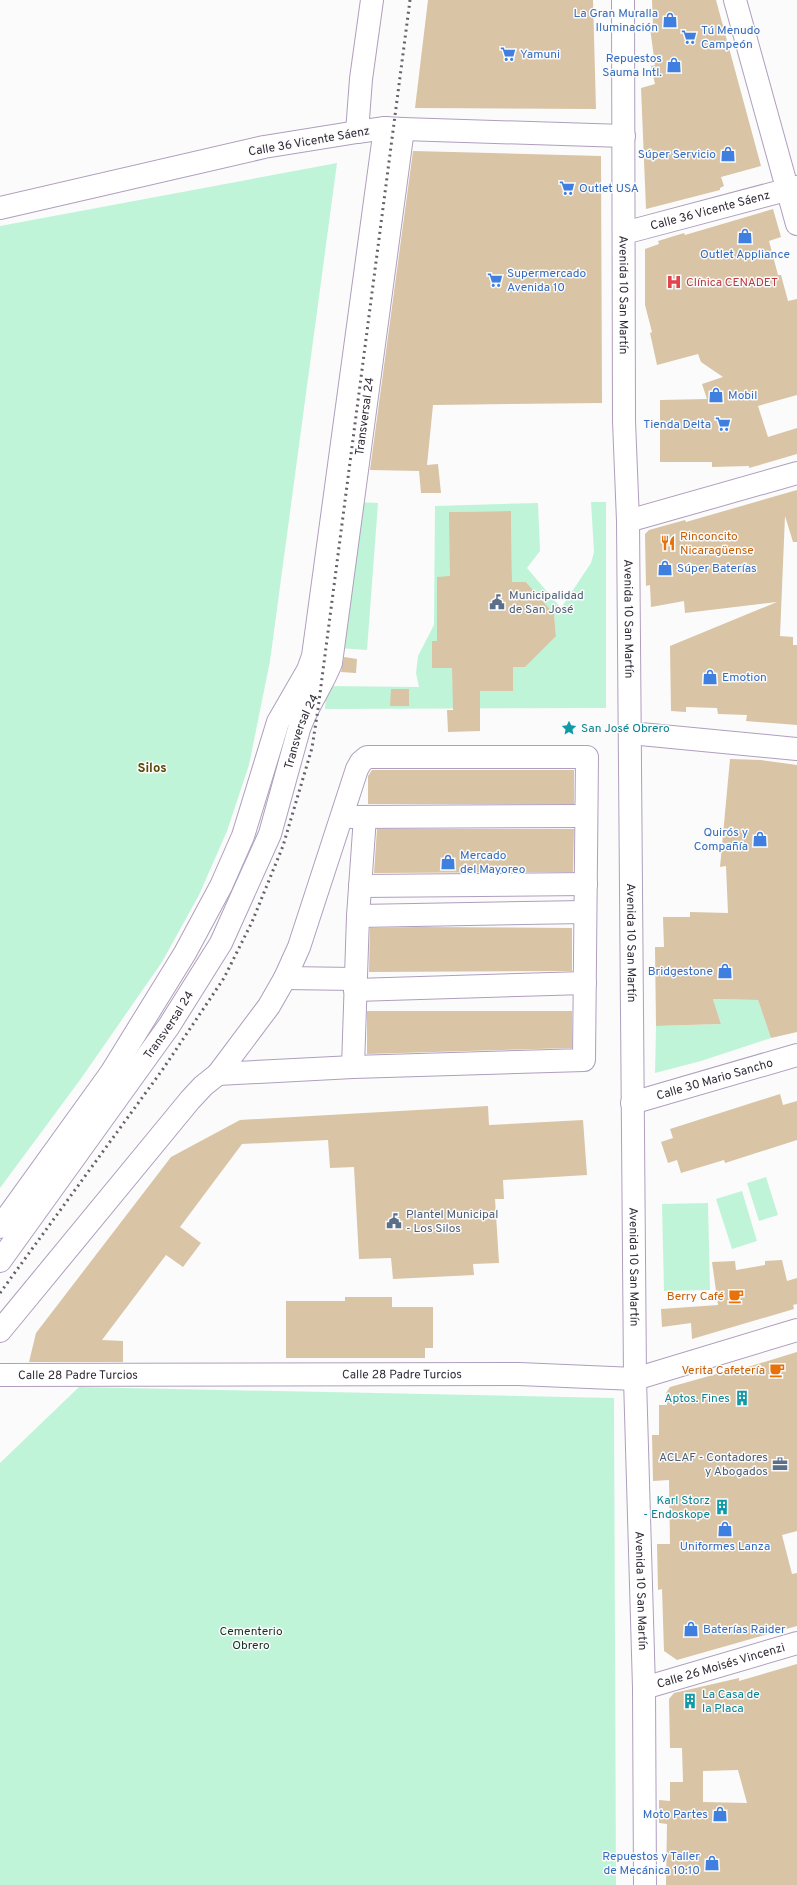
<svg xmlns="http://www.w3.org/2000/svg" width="797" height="1885" viewBox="0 0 797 1885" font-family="Overpass,sans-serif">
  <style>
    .green { fill: #c0f4d8; fill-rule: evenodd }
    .building { fill: #d9c4a5; fill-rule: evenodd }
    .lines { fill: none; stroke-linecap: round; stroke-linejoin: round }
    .minor-casing { stroke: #af9ebd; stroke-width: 24 }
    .major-casing { stroke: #af9ebd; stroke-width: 24 }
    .minor { stroke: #fff; stroke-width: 22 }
    .major { stroke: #fff; stroke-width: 22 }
    .rail { stroke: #656069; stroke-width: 3; stroke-dasharray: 2 4; stroke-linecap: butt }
    .labels { text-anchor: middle; stroke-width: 3; stroke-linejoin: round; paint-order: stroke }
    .shop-label { font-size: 12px; fill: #366cbe; stroke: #fbfbfb; text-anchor: start }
    .street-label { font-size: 12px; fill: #312b37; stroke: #fbfbfb }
    .health-label { font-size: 12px; fill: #be3a42; stroke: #fbfbfb; text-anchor: start }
    .food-label { font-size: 12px; fill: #c56008; stroke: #fbfbfb; text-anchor: end }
    .service-label { font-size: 12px; fill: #4e5e75; stroke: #fbfbfb; text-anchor: start }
    .culture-label { font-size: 12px; fill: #0d838f; stroke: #fbfbfb; text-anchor: start }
    .park-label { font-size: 12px; fill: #143425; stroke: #fbfbfb }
    .neighbourhood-label { font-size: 13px; font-weight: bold; fill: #554907; stroke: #fbfbfb }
  </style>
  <rect width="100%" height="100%" fill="#fbfbfb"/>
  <path class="green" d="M 337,163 L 270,661 L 249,765 L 227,831 L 199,895 L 162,962 L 80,1080 L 0,1188 L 0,226 Z
    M 358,502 L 378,503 L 367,650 L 338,648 Z
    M 591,502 L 606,502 L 606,708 L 325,709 L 327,686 L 419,687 L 416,673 L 418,656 L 434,625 L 435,506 L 538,503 L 540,551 L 527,568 L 561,608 L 591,563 L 594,552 ZM 511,511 L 512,582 L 526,582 L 554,614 L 556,635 L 513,667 L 513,691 L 453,691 L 452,628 L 437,628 L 437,607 L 451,607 L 450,512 Z
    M 713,999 L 758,1000 L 771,1038 L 701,1061 L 655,1073 L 656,1026 L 721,1024 Z
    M 766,1177 L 778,1215 L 759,1221 L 747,1183 Z
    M 742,1191 L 757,1241 L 732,1249 L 716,1199 Z
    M 708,1203 L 710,1290 L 664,1291 L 662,1204 Z
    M 79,1387 L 614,1398 L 616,1885 L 0,1885 L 0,1463 Z"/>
  <path class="building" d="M 428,0 L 593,0 L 596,109 L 415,108 Z
    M 652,0 L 716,0 L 761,166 L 721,177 L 724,186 L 720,188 L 720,190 L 646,209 L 641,88 L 655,84 L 651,66 L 655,65 L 650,28 L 653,27 Z
    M 413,151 L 601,156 L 602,403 L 433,405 L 427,465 L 438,464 L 441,493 L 421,493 L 419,471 L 370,470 Z
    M 773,209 L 781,237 L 769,241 L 778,275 L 781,275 L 788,301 L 797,299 L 797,395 L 758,406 L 768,437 L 797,428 L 797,454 L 749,468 L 749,466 L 712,467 L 712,462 L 660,462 L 660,400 L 707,399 L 702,384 L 723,377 L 701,362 L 698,354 L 657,365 L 650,333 L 652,332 L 645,305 L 645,249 L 659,244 L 658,241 L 684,233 L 685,235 Z
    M 797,490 L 797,542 L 793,542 L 785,516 L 780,636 L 793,637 L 793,645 L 797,645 L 797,725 L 746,721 L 747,715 L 718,714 L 717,708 L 686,707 L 686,712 L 671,711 L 670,646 L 777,602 L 685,613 L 684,601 L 651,607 L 650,585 L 646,586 L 645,534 L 649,530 L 685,520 L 686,522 Z
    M 511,511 L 512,582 L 526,582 L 554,614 L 556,636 L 525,667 L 513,667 L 513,691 L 480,691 L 480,731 L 448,732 L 447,710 L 453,710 L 452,668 L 432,668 L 432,641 L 437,641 L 437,577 L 450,576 L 449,512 Z
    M 344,657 L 357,659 L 356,673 L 341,672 Z
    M 391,689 L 409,689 L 409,706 L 390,706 Z
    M 730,759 L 761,760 L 797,765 L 797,1032 L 771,1038 L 758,1000 L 713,999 L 721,1024 L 656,1026 L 655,947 L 664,947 L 663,917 L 690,917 L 690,912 L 728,913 L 726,866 L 720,867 Z
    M 372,770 L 574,770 L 574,804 L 368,804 L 368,776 Z
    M 377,829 L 574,829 L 573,872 L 374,873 Z
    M 419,927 L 572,928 L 572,971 L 369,972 L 370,928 Z
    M 367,1011 L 572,1011 L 572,1048 L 367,1054 Z
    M 780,1094 L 783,1105 L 797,1101 L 797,1140 L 725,1163 L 724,1160 L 681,1173 L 677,1160 L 668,1163 L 661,1142 L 673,1138 L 670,1129 Z
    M 488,1106 L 489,1125 L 583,1120 L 587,1175 L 503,1180 L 504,1199 L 495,1199 L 499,1263 L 473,1264 L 474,1275 L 393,1279 L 391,1258 L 359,1259 L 354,1167 L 330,1168 L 328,1140 L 242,1144 L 180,1227 L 201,1243 L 183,1267 L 166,1255 L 102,1340 L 123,1341 L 123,1362 L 29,1362 L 36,1333 L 171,1157 L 240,1120 Z
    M 782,1260 L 787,1281 L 797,1278 L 797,1304 L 793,1305 L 794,1309 L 692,1339 L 691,1323 L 662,1327 L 661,1309 L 718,1305 L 712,1262 L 735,1261 L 736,1270 L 765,1265 L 765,1261 Z
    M 345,1297 L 392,1297 L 392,1307 L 433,1307 L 433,1348 L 425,1348 L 425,1358 L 286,1358 L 286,1301 L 345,1301 Z
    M 797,1352 L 797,1531 L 782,1535 L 792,1574 L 797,1573 L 797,1626 L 677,1660 L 664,1651 L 662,1589 L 658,1590 L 657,1544 L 670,1544 L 669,1480 L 653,1481 L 652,1435 L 659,1435 L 659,1405 L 667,1405 L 666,1393 L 670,1387 L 727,1371 L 728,1373 Z
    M 797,1664 L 797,1885 L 666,1885 L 667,1824 L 659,1823 L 659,1800 L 670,1801 L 670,1782 L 683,1782 L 682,1748 L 670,1748 L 669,1699 L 674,1693 L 739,1678 L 739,1681 ZM 738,1770 L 747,1803 L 703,1802 L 703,1771 Z"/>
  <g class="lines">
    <g class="minor-casing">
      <g id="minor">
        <path id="s1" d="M 623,0 L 624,421 L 628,521 L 635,1379 L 644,1688 L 645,1885"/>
        <path d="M 735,0 L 797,224"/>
        <path d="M 403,129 L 624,136"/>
        <path d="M 0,208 L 264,147 L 357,132"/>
        <path id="s2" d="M 624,233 L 797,187"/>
        <path d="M 628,521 L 797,473"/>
        <path d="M 630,733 L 797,749"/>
        <path d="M 367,757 L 587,757 L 584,1060 L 353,1067 L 218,1074 L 269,1006 L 285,978 L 299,947 L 357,769 L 361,762 Z"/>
        <path d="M 351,817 L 586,816"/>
        <path d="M 360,886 L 586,884"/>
        <path d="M 358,916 L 585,912"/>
        <path d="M 285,978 L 355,979"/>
        <path d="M 355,990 L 585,983"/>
        <path d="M 353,1067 L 358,916 L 365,817"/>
        <path id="s3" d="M 632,1103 L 797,1055"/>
        <path d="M 0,1331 L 190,1100 L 203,1086 L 218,1074"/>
        <path id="s4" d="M 0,1375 L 519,1374 L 635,1379 L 797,1330"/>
        <path id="s5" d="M 644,1688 L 797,1643"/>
      </g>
    </g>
    <g class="major-casing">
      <g id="major">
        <path d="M 0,1227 L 111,1073 L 185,953 L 221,886 L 243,836 L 278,722 L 308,670 L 313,656 L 385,128"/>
        <path id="s6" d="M 0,1261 L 169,1026 L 221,943 L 270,834 L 299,729 C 307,706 322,686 331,663 L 403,129 L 385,128 L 357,132 L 361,79 L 372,0"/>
      </g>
    </g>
    <use href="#minor" class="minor"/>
    <use href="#major" class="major"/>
    <path class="rail" d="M 0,1293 L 163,1069 L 224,978 L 252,922 L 283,846 L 312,748 L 318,709 L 410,0"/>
  </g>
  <defs>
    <g id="shop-bare" transform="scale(1.2)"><path d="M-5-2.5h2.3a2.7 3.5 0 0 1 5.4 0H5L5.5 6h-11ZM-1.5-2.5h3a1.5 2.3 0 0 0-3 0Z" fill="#3f7fe0" stroke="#fbfbfb" stroke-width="2.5" paint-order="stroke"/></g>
    <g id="supermarket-bare" transform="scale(1.2)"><path d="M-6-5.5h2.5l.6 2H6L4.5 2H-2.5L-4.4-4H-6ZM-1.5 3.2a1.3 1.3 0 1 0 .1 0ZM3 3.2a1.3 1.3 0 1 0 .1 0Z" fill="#3f7fe0" stroke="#fbfbfb" stroke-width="2.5" paint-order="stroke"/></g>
    <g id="hospital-bare" transform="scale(1.2)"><path d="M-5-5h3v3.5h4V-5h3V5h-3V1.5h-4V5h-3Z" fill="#e0444e" stroke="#fbfbfb" stroke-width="2.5" paint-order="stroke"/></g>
    <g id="restaurant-bare" transform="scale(1.2)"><path d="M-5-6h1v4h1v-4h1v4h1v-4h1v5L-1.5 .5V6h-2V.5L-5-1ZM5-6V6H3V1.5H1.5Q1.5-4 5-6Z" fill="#e8710a" stroke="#fbfbfb" stroke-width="2.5" paint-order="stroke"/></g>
    <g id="civic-bare" transform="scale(1.2)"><path d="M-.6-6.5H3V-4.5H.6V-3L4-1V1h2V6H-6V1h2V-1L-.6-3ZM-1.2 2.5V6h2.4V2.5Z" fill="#5c6f8a" stroke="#fbfbfb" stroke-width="2.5" paint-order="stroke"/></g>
    <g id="sight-bare" transform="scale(1.2)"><path d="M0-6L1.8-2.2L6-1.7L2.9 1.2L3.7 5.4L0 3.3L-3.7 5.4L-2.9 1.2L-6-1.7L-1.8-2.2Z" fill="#0f9aa8" stroke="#fbfbfb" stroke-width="2.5" paint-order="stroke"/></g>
    <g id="cafe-bare" transform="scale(1.2)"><path d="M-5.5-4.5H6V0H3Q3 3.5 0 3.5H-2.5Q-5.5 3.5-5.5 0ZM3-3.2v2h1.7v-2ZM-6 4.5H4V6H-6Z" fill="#e8710a" stroke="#fbfbfb" stroke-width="2.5" paint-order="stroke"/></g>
    <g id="building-bare" transform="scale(1.2)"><path d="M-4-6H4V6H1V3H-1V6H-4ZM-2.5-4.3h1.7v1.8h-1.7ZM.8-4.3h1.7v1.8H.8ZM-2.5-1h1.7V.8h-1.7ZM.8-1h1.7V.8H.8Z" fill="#0f9aa8" stroke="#fbfbfb" stroke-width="2.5" paint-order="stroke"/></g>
    <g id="office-bare" transform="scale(1.2)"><path d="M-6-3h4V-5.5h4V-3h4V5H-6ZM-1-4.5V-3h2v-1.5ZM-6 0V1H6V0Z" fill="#5c6f8a" stroke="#fbfbfb" stroke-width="2.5" paint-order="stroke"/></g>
  </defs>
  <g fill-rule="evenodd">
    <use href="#shop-bare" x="670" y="20"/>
    <use href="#supermarket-bare" x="689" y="37"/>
    <use href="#supermarket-bare" x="508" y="54"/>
    <use href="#shop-bare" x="674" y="65"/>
    <use href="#shop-bare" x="728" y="154"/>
    <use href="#supermarket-bare" x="567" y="188"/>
    <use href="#shop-bare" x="745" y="236"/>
    <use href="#supermarket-bare" x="495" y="280"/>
    <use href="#hospital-bare" x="674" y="282"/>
    <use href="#shop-bare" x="716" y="395"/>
    <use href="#supermarket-bare" x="723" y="424"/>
    <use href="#restaurant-bare" x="668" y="543"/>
    <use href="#shop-bare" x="665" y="568"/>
    <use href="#civic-bare" x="497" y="602"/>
    <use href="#shop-bare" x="710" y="677"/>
    <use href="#sight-bare" x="569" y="728"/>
    <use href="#shop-bare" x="760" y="839"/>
    <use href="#shop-bare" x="448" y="862"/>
    <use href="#shop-bare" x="725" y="971"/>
    <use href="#civic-bare" x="394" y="1221"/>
    <use href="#cafe-bare" x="736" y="1296"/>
    <use href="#cafe-bare" x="777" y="1370"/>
    <use href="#building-bare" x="742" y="1398"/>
    <use href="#office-bare" x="780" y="1464"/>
    <use href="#building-bare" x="722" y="1507"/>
    <use href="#shop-bare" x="725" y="1529"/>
    <use href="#shop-bare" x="691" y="1629"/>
    <use href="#building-bare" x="690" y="1701"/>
    <use href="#shop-bare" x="720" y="1814"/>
    <use href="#shop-bare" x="712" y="1863"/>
  </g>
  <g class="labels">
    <g class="shop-label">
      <text x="658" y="17" text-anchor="end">La Gran Muralla<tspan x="658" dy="14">Iluminación</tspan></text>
      <text x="701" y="34">Tú Menudo<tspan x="701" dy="14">Campeón</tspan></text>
      <text x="520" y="58">Yamuni</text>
      <text x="662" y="62" text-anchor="end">Repuestos<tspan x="662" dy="14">Sauma Intl.</tspan></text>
      <text x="716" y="158" text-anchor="end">Súper Servicio</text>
      <text x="579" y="192">Outlet USA</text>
      <text x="745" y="258" text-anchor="middle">Outlet Appliance</text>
      <text x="507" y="277">Supermercado<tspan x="507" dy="14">Avenida 10</tspan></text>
      <text x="728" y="399">Mobil</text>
      <text x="711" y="428" text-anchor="end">Tienda Delta</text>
      <text x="677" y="572">Súper Baterías</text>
      <text x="722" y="681">Emotion</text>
      <text x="748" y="836" text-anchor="end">Quirós y<tspan x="748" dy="14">Compañía</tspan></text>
      <text x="460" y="859">Mercado<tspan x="460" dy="14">del Mayoreo</tspan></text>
      <text x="713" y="975" text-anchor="end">Bridgestone</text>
      <text x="725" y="1550" text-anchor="middle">Uniformes Lanza</text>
      <text x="703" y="1633">Baterías Raider</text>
      <text x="708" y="1818" text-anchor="end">Moto Partes</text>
      <text x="700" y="1860" text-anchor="end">Repuestos y Taller<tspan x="700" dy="14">de Mecánica 10:10</tspan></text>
    </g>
    <g class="street-label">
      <text transform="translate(309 141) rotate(-10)" y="4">Calle 36 Vicente Sáenz</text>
      <text dy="4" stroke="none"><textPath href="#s2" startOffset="89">Calle 36 Vicente Sáenz</textPath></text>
      <text dy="4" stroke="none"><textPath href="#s1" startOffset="295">Avenida 10 San Martín</textPath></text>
      <text dy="4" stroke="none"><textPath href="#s6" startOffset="938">Transversal 24</textPath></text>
      <text dy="4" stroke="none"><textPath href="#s1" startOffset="619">Avenida 10 San Martín</textPath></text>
      <text dy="4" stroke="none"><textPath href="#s6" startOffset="614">Transversal 24</textPath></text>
      <text dy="4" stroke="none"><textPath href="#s1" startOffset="943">Avenida 10 San Martín</textPath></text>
      <text dy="4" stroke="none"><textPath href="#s6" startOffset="290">Transversal 24</textPath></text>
      <text dy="4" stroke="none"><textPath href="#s3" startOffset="86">Calle 30 Mario Sancho</textPath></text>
      <text dy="4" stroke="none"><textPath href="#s1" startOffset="1267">Avenida 10 San Martín</textPath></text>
      <text dy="4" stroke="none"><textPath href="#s4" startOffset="78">Calle 28 Padre Turcios</textPath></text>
      <text dy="4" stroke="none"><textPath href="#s4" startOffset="402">Calle 28 Padre Turcios</textPath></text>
      <text dy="4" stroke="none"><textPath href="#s1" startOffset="1591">Avenida 10 San Martín</textPath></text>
      <text dy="4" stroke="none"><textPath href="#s5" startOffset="80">Calle 26 Moisés Vincenzi</textPath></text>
    </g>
    <g class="health-label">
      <text x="686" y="286">Clínica CENADET</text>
    </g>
    <g class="food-label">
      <text x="680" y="540" text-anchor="start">Rinconcito<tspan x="680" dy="14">Nicaragüense</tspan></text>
      <text x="724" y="1300">Berry Café</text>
      <text x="765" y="1374">Verita Cafetería</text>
    </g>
    <g class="service-label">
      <text x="509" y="599">Municipalidad<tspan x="509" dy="14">de San José</tspan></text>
      <text x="406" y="1218">Plantel Municipal<tspan x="406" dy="14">- Los Silos</tspan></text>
      <text x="768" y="1461" text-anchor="end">ACLAF - Contadores<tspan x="768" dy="14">y Abogados</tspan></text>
    </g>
    <g class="culture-label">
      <text x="581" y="732">San José Obrero</text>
      <text x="730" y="1402" text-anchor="end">Aptos. Fines</text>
      <text x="710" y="1504" text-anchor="end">Karl Storz<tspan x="710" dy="14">- Endoskope</tspan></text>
      <text x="702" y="1698">La Casa de<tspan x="702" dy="14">la Placa</tspan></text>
    </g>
    <g class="park-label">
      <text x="251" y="1635">Cementerio<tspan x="251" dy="14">Obrero</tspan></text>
    </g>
    <g class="neighbourhood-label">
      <text x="152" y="772">Silos</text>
    </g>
  </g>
</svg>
